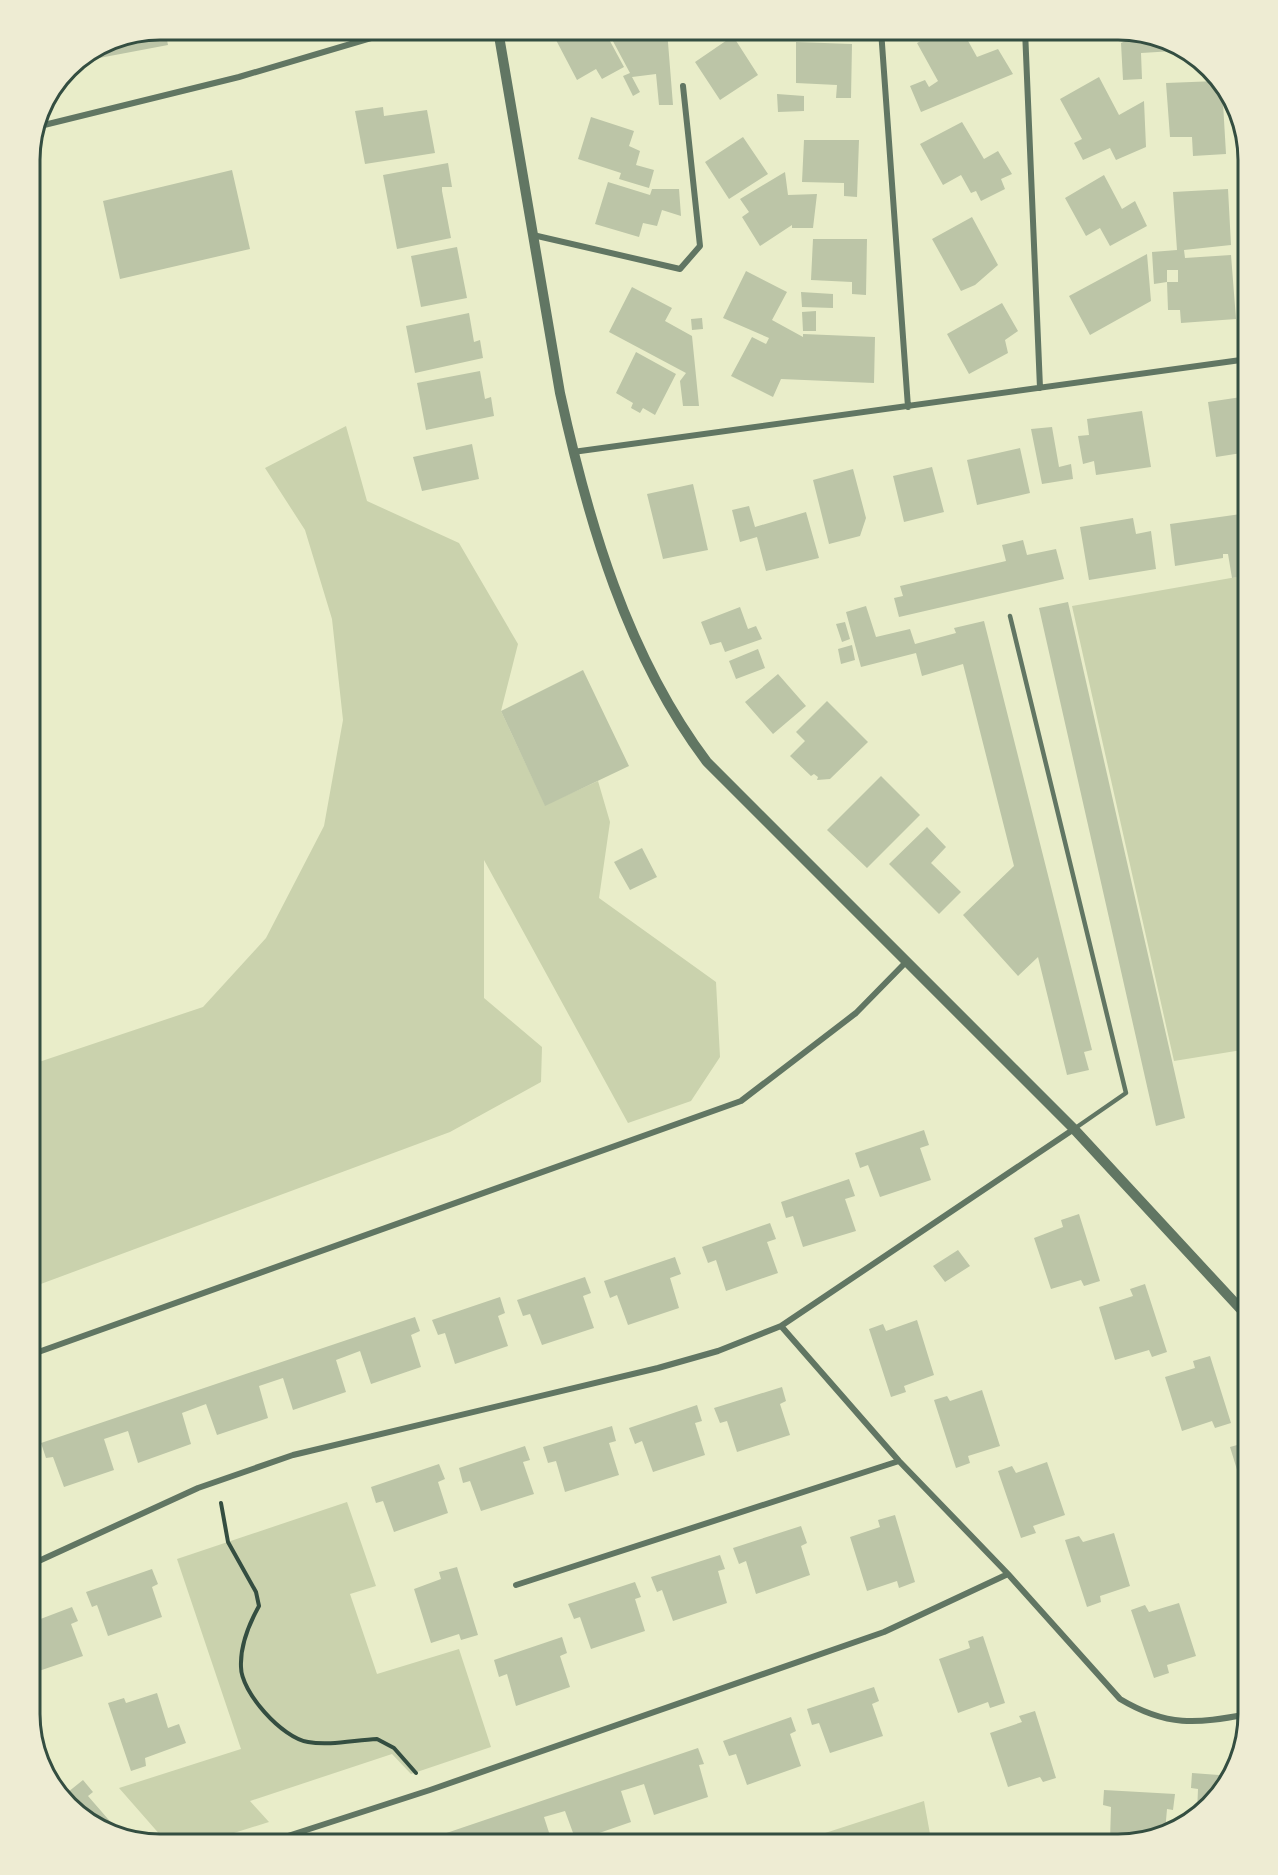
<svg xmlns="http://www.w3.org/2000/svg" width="1278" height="1875" viewBox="0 0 1278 1875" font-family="'Fira Sans',sans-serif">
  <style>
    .green { fill: #cad2ad }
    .building { fill: #bcc5a7 }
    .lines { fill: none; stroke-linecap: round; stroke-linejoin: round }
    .path { stroke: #344e41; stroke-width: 4 }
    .service { stroke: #617663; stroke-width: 4.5 }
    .minor { stroke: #617663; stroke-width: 6 }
    .tertiary { stroke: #617663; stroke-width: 10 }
    .rim { fill: none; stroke: #344e41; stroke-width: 3 }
  </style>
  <rect width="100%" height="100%" fill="#e9edc9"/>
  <path class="green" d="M 346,426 L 367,501 L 459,543 L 518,644 L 501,711 L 545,805 L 598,781 L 610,822 L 599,898 L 716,982 L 720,1057 L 691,1101 L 628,1123 L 484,860 L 484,998 L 542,1047 L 541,1082 L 450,1132 L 30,1288 L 30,1065 L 203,1007 L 266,938 L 324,826 L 343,720 L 332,619 L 305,530 L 265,468 Z
    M 1248,575 L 1248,1049 L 1174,1061 L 1072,606 Z
    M 347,1502 L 376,1586 L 350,1594 L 377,1674 L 459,1649 L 491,1747 L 411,1774 L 392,1754 L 250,1801 L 269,1822 L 196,1845 L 169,1845 L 119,1788 L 241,1749 L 177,1559 Z
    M 924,1801 L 932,1845 L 788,1845 Z"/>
  <path class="building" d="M 165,30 L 168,45 L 78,62 L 111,40 Z
    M 575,30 L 604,30 L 624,67 L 602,79 L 596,69 L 577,80 L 556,40 Z
    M 607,30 L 667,30 L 673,105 L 659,105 L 656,74 L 632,77 L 640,92 L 633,96 L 623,76 L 630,73 Z
    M 742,30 L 761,30 L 748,38 Z
    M 941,30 L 962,30 L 977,57 L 998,49 L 1013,74 L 921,112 L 910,86 L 925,80 L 929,87 L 938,81 L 917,43 Z
    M 1072,30 L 1090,30 L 1076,39 Z
    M 1139,35 L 1174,46 L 1174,51 L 1141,53 L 1142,79 L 1123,80 L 1121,43 Z
    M 733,36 L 758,75 L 720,100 L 695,62 Z
    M 796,42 L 852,44 L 851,98 L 836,98 L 837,85 L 796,83 Z
    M 1099,77 L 1119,115 L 1144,101 L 1146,147 L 1116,160 L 1110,148 L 1083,160 L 1074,143 L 1082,139 L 1060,99 Z
    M 1217,81 L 1222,86 L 1226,154 L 1193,156 L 1192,137 L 1170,137 L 1166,83 Z
    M 777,94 L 804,96 L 804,111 L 778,112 Z
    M 383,107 L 384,116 L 427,110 L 435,153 L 365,164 L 355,111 Z
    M 591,117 L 634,131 L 629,146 L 640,151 L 636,165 L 654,170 L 649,188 L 619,179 L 621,173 L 578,159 Z
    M 962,122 L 984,159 L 998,151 L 1012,174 L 1001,179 L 1005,189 L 981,201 L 976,191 L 971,193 L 961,175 L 943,185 L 920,144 Z
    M 743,137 L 768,174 L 729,199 L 705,162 Z
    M 804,140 L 859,140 L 857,197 L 844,196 L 844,183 L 802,182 Z
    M 448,163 L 452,187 L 442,187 L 442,191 L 451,238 L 397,249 L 383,175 Z
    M 232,170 L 250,249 L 120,279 L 103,201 Z
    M 785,172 L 788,195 L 817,194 L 813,228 L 792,228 L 792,225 L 760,246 L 742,217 L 749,212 L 740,199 Z
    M 1104,175 L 1122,209 L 1135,201 L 1147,226 L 1110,246 L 1100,228 L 1086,236 L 1065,198 Z
    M 608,182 L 650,195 L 652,189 L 679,189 L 681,216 L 662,210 L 657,226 L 643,223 L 639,237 L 595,224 Z
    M 1228,189 L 1231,245 L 1184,250 L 1185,258 L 1231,255 L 1236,319 L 1181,323 L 1180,310 L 1168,310 L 1167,282 L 1178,282 L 1178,270 L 1167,270 L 1167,282 L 1154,284 L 1152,252 L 1177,250 L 1173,192 Z
    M 972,217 L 998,265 L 975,285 L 961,291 L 932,239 Z
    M 813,239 L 867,239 L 866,295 L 852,294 L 852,282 L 811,280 Z
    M 457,247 L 467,298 L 421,307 L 411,256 Z
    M 1147,254 L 1151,301 L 1090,335 L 1069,296 Z
    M 746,271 L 787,292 L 772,320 L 803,337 L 803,334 L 875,337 L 874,383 L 781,379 L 773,397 L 731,376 L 752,337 L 766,344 L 769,338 L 723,318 Z
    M 632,287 L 672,308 L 665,321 L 692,336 L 699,406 L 683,406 L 680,381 L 686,373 L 609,332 Z
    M 801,292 L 833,294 L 833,308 L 802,307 Z
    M 1002,303 L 1018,331 L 1005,340 L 1008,353 L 969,374 L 947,334 Z
    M 816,311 L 816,331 L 803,331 L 802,312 Z
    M 469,313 L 474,342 L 480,340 L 483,358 L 415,373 L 406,326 Z
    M 702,318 L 703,329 L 692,330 L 691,319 Z
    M 636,352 L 676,374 L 655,415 L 643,408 L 640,413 L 631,408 L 633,403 L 616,393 Z
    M 480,371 L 485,399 L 491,397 L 494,416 L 426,430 L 417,383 Z
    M 1248,396 L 1248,452 L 1216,457 L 1208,402 Z
    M 1142,411 L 1151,467 L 1096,475 L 1094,461 L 1083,464 L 1078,436 L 1089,435 L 1087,419 Z
    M 1052,427 L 1059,467 L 1071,464 L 1073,479 L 1042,484 L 1031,429 Z
    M 472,444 L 479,479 L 422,491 L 413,457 Z
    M 1020,448 L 1030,493 L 977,505 L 967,460 Z
    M 932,467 L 944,512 L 904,522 L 893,476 Z
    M 853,469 L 866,518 L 860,536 L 829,544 L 813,480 Z
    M 693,484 L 708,550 L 663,559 L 647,494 Z
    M 749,506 L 755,527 L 806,512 L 819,558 L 766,571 L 757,537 L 740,542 L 732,510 Z
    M 1248,513 L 1248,575 L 1232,578 L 1228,554 L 1223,554 L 1223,558 L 1175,566 L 1170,524 Z
    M 1133,518 L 1136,534 L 1151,531 L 1156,569 L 1089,580 L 1080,527 Z
    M 1023,540 L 1027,555 L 1056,549 L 1064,579 L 899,617 L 894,598 L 903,596 L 900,586 L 1006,561 L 1002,545 Z
    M 1068,602 L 1185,1118 L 1156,1126 L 1039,608 Z
    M 866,606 L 876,637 L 910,629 L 915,644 L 956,633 L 954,628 L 984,621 L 1092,1050 L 1084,1052 L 1089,1070 L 1067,1075 L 1038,957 L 1018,976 L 963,915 L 1014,866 L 963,664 L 922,676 L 916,653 L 861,667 L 846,612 Z
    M 740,607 L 748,629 L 756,626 L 762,639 L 725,652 L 721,642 L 710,645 L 701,622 Z
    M 845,622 L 850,639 L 842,642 L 836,624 Z
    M 852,645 L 855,660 L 841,664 L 838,649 Z
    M 758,649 L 765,668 L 736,679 L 729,661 Z
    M 583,670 L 629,766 L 545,806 L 501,711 Z
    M 778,674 L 806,706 L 773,734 L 745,702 Z
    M 827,701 L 868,742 L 830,779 L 817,780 L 818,777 L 814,774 L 811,776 L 790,756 L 805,741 L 796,732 Z
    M 881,776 L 920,815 L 867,868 L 827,830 Z
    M 927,827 L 946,847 L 931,863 L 961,892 L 939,914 L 889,864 Z
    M 642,848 L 657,877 L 630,890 L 614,862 Z
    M 924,1130 L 929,1145 L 920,1148 L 931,1180 L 880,1197 L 868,1165 L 860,1168 L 855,1153 Z
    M 849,1179 L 855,1196 L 845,1199 L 856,1231 L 803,1247 L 793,1216 L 786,1218 L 781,1202 Z
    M 1079,1214 L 1100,1281 L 1084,1286 L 1081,1280 L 1051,1289 L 1034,1238 L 1063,1227 L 1061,1220 Z
    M 770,1223 L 776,1239 L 767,1242 L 778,1273 L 726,1291 L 716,1260 L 708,1263 L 702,1247 Z
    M 958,1250 L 970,1266 L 945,1282 L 933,1266 Z
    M 675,1257 L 681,1274 L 670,1278 L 679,1308 L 628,1325 L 617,1295 L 610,1298 L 604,1281 Z
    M 585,1277 L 591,1293 L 583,1296 L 594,1328 L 542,1345 L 530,1314 L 523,1316 L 517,1300 Z
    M 1145,1284 L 1167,1352 L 1152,1357 L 1149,1350 L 1115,1360 L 1099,1307 L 1133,1296 L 1130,1289 Z
    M 500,1297 L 505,1313 L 498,1316 L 508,1346 L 455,1364 L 445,1333 L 438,1335 L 432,1320 Z
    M 415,1317 L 420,1331 L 411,1335 L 421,1367 L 371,1384 L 360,1351 L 336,1360 L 346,1392 L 293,1410 L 283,1378 L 259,1386 L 268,1418 L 217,1435 L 206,1404 L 182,1413 L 191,1444 L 138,1463 L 128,1431 L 104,1439 L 114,1470 L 64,1487 L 53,1457 L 46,1458 L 41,1443 Z
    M 917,1320 L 934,1375 L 904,1386 L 906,1392 L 891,1397 L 869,1329 L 883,1324 L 886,1331 Z
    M 1210,1356 L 1231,1423 L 1215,1428 L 1212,1421 L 1182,1431 L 1165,1377 L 1195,1368 L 1193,1361 Z
    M 782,1387 L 786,1401 L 780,1404 L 790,1435 L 737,1452 L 727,1421 L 720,1423 L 714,1408 Z
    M 982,1390 L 1000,1446 L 968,1456 L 970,1463 L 956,1468 L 934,1400 L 947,1396 L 950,1401 Z
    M 697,1405 L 702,1421 L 695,1423 L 705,1455 L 653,1472 L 642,1441 L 635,1444 L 629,1428 Z
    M 612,1426 L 616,1441 L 609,1443 L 619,1475 L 565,1492 L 556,1461 L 548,1463 L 543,1447 Z
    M 1248,1442 L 1248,1502 L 1247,1502 L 1230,1447 Z
    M 525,1446 L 530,1460 L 523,1462 L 534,1494 L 481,1511 L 470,1481 L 463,1483 L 459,1468 Z
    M 1047,1462 L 1065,1515 L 1033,1526 L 1036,1533 L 1021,1538 L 998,1471 L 1012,1466 L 1016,1473 Z
    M 439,1464 L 445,1479 L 438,1482 L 448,1513 L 394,1532 L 383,1501 L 376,1503 L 371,1487 Z
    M 30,1494 L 37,1512 L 30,1514 Z
    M 895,1515 L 915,1582 L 899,1588 L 897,1581 L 867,1591 L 850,1537 L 880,1527 L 878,1520 Z
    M 801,1526 L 807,1543 L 801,1546 L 810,1575 L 756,1594 L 746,1561 L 739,1564 L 733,1548 Z
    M 1114,1533 L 1130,1586 L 1100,1596 L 1101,1602 L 1087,1607 L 1065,1540 L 1079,1536 L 1083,1542 Z
    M 720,1555 L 725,1569 L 718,1571 L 727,1603 L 673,1621 L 662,1590 L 657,1592 L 651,1577 Z
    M 457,1567 L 478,1635 L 461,1640 L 459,1634 L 431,1643 L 414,1589 L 441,1579 L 439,1572 Z
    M 152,1569 L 158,1584 L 152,1587 L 162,1617 L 108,1636 L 97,1605 L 92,1607 L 86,1592 Z
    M 635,1582 L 641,1597 L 635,1599 L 645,1631 L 591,1649 L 580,1617 L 574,1619 L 568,1604 Z
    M 1179,1603 L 1196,1656 L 1167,1665 L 1169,1673 L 1154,1678 L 1131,1610 L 1145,1605 L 1149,1612 Z
    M 72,1607 L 78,1621 L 71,1624 L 83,1656 L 30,1674 L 30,1623 Z
    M 983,1636 L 1005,1703 L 990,1708 L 988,1702 L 958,1713 L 939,1659 L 970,1648 L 968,1641 Z
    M 562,1637 L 567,1653 L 560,1656 L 570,1687 L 516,1706 L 507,1674 L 499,1677 L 494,1660 Z
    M 874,1687 L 879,1701 L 872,1704 L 883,1736 L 830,1753 L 819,1723 L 812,1725 L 807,1709 Z
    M 157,1693 L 168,1728 L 179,1724 L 186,1743 L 145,1758 L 146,1766 L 131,1771 L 108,1703 L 124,1698 L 126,1703 Z
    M 1035,1711 L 1056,1778 L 1043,1782 L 1040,1777 L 1008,1787 L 990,1733 L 1022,1722 L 1019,1716 Z
    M 791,1717 L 796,1731 L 790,1734 L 801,1766 L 747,1785 L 736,1754 L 729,1756 L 723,1741 Z
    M 698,1748 L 704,1764 L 699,1765 L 708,1797 L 654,1815 L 644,1784 L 628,1789 L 621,1791 L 631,1822 L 576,1841 L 565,1811 L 544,1817 L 553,1845 L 494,1845 L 491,1835 L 469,1845 L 411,1845 Z
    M 1192,1773 L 1232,1776 L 1230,1780 L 1197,1814 L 1198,1789 L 1191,1788 Z
    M 83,1780 L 93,1792 L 88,1796 L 121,1834 L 88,1823 L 63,1796 Z
    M 1104,1790 L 1175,1794 L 1173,1810 L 1167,1809 L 1165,1832 L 1133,1841 L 1110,1840 L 1111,1807 L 1103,1805 Z"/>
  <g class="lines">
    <path class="path" d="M 221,1503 L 228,1542 L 256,1592 L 259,1606 C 249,1624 240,1645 241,1667 C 241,1692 282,1738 308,1742 C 329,1746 355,1740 377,1739 L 394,1748 L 416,1773"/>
    <path class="service" d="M 1010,616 L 1126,1093 L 1074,1129"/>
    <path class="minor" d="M 881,30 L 908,407
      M 1025,30 L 1040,388
      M 36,127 L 239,77 L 398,30
      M 533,235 L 680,269 L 700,246 L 683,86
      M 573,452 L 1248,359
      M 781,1326 L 899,1461 L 1008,1574 L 1120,1699 C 1167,1727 1196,1724 1248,1714
      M 30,1355 L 741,1101 L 856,1013 L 907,961
      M 30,1565 L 198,1488 L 293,1455 L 658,1368 L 718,1351 L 781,1326 L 1074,1129
      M 516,1585 L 899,1461
      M 260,1845 L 430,1790 L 884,1632 L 1008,1574"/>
    <path class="tertiary" d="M 498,30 L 560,393 C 588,521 627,656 707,762 L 1074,1129 L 1248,1317"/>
  </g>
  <path d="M0 0H1278V1875H0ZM160 40H1118A120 120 0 0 1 1238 160V1714A120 120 0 0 1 1118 1834H160A120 120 0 0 1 40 1714V160A120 120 0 0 1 160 40Z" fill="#eeecd3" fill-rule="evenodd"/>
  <path class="rim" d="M160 40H1118A120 120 0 0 1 1238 160V1714A120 120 0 0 1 1118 1834H160A120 120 0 0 1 40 1714V160A120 120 0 0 1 160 40Z"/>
</svg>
